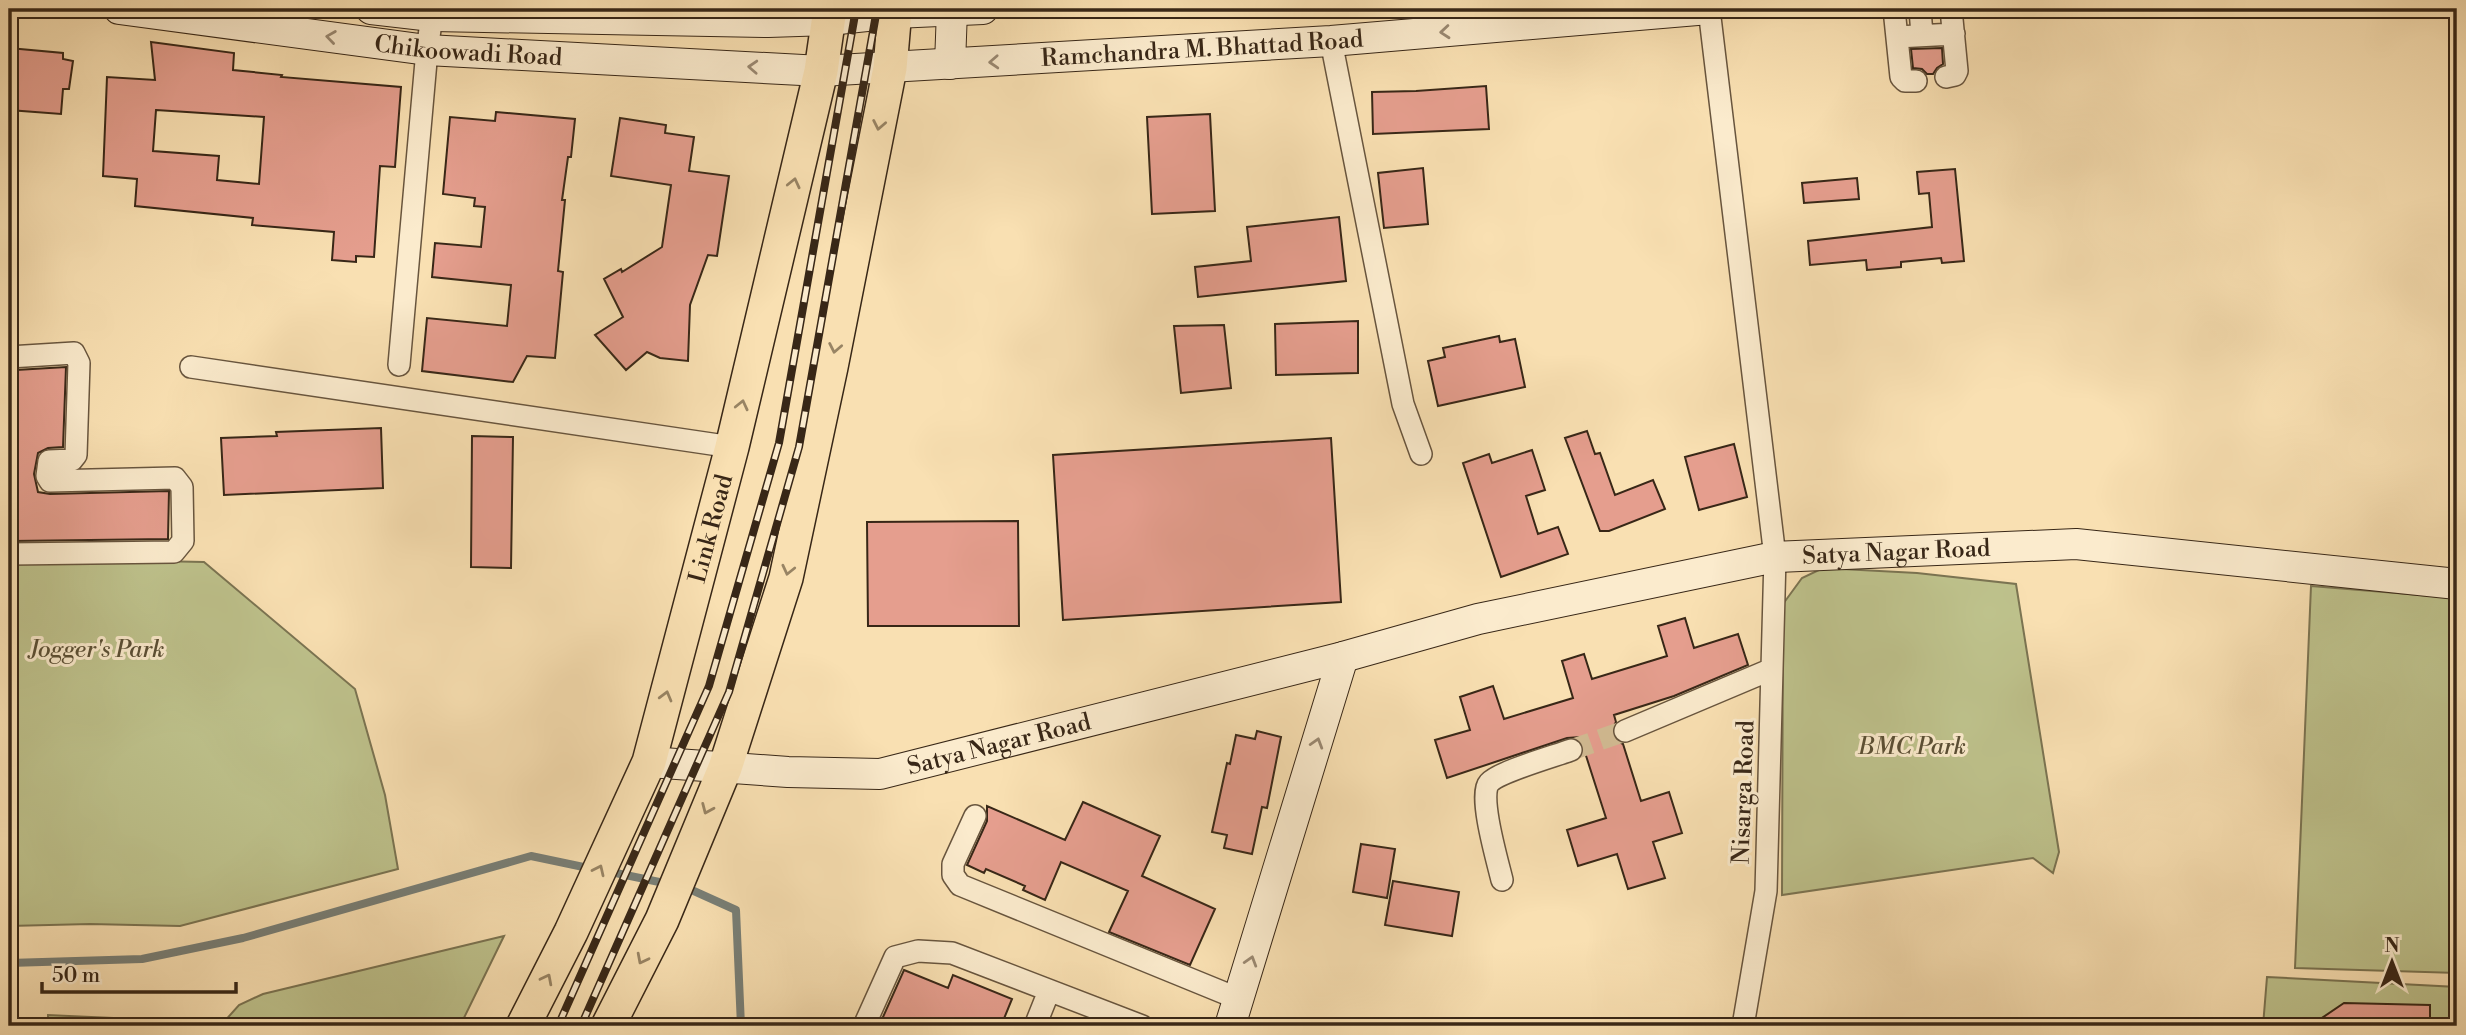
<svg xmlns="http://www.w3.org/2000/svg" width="2466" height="1035" viewBox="0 0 2466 1035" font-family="'Libre Bodoni',serif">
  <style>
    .green { fill: #bec28c; stroke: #7b7452; stroke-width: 2 }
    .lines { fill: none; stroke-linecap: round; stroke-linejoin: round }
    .stream { stroke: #787f77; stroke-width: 8 }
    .building { fill: #e59e8e; stroke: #382717; stroke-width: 2; fill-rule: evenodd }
    .street-tunnel { stroke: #d2bb93; stroke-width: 21; stroke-dasharray: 21 10; stroke-linecap: butt }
    .street-casing { stroke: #68553e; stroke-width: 24 }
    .secondary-casing { stroke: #382717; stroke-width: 32 }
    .primary-casing { stroke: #382717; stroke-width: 36 }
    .street { stroke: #fbebcd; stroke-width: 21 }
    .secondary { stroke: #fbebcd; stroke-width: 30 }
    .primary { stroke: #f9e0b2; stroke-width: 33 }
    .rail-casing { stroke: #382717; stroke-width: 8 }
    .rail { stroke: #fbebcd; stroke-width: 5; stroke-dasharray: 16; stroke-linecap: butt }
    .oneway { stroke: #9a8972 }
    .oneway2 { stroke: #988464 }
    .labels { text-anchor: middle; stroke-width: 6; stroke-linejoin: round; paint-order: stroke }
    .street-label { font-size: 24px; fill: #382717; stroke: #fbebcd }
    .park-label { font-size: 24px; font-style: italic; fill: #5a4e34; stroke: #fbebcd }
  </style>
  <rect width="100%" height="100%" fill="#f9e0b2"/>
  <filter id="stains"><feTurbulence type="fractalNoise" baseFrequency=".00286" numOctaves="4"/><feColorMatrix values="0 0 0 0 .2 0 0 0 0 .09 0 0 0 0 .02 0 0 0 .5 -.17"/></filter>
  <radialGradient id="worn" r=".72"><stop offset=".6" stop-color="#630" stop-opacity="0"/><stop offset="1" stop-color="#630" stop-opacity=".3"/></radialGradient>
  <path class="green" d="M 9,558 L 204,562 L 355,689 L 385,795 L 398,869 L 180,926 L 90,924 L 9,926 Z
    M 1823,568 L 1917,573 L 2016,584 L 2059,852 L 2053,873 L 2033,858 L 1782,895 L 1783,604 L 1802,578 Z
    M 2311,586 L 2457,598 L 2457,973 L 2295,968 Z
    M 504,936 L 460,1026 L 48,1026 L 48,1015 L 223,1023 L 239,1005 L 263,994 Z
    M 2267,977 L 2457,987 L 2457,1026 L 2263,1026 Z"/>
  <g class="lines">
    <path class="stream" d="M 606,871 L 669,884
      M 685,887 L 736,910 L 741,1026
      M 9,963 L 142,959 L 243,938 L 531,856 L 593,869"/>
  </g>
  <path class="building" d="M 151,42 L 234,53 L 233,70 L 282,75 L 281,77 L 401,87 L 395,167 L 380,166 L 374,257 L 356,256 L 356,262 L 332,260 L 334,232 L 252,225 L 253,218 L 135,206 L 137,179 L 103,176 L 107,77 L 155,80 ZM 156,110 L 264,117 L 259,184 L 217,180 L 219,156 L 153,151 Z
    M 9,48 L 63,53 L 63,59 L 73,61 L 69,89 L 63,89 L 61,114 L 9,110 Z
    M 1942,48 L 1943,64 L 1937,68 L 1933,74 L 1927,74 L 1922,69 L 1913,68 L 1911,49 Z
    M 1486,86 L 1489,129 L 1373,134 L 1372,92 L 1416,91 Z
    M 496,112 L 575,119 L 571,157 L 568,157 L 562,200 L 565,200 L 558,271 L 563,272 L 555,358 L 527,356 L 513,382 L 422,371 L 427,318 L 507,326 L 511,285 L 432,277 L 435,243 L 481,247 L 485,207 L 474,206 L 475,198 L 443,194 L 450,117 L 495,121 Z
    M 1210,114 L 1215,211 L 1152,214 L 1147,117 Z
    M 620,118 L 666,125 L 665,133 L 694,137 L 689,171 L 729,176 L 717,256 L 708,255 L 690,305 L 688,361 L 660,358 L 647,352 L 626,370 L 595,335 L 623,317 L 604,279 L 621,269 L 622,272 L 662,247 L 671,185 L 611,176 Z
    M 1423,168 L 1428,224 L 1384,228 L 1378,173 Z
    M 1955,169 L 1964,261 L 1942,263 L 1941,258 L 1901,262 L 1901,267 L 1867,270 L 1866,260 L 1810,265 L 1808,241 L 1932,227 L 1929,193 L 1919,194 L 1917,172 Z
    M 1857,178 L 1859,199 L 1804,203 L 1802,183 Z
    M 1339,217 L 1346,281 L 1198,297 L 1195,267 L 1251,261 L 1247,227 Z
    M 1358,321 L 1358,373 L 1276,375 L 1275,324 Z
    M 1224,325 L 1231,388 L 1181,393 L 1174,326 Z
    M 1499,336 L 1500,342 L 1515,339 L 1525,387 L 1438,406 L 1428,361 L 1445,357 L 1443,348 Z
    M 66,367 L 63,447 L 48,448 L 38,453 L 34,474 L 38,492 L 50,494 L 169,491 L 168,539 L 11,541 L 9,539 L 9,447 L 17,447 L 16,370 Z
    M 381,428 L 383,488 L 224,495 L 221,438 L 277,436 L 276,432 Z
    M 1587,431 L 1595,454 L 1600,453 L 1615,495 L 1653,480 L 1665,509 L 1609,531 L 1600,531 L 1565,438 Z
    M 472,436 L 513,437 L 511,568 L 471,567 Z
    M 1331,438 L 1341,602 L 1063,620 L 1053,455 Z
    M 1734,444 L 1747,497 L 1699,510 L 1685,457 Z
    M 1532,450 L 1545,490 L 1526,496 L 1538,534 L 1558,527 L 1568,554 L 1501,577 L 1463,463 L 1489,454 L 1492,463 Z
    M 1018,521 L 1019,626 L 868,626 L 867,522 Z
    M 1685,618 L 1694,648 L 1738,634 L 1748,665 L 1674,696 L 1614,715 L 1616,722 L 1612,729 L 1613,735 L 1617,741 L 1623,744 L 1641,801 L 1669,792 L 1682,833 L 1653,842 L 1665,878 L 1628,889 L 1617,854 L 1578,866 L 1567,830 L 1606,818 L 1580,737 L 1567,738 L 1447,778 L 1435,740 L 1470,730 L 1460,697 L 1493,686 L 1504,719 L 1573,698 L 1562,661 L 1584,654 L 1592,679 L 1667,656 L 1658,626 Z
    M 1257,731 L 1281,737 L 1267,808 L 1262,807 L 1252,854 L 1224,848 L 1227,835 L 1212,832 L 1227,763 L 1230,764 L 1236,735 L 1255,739 Z
    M 1083,802 L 1160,836 L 1142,876 L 1215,909 L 1190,965 L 1109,932 L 1128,891 L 1061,862 L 1045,900 L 1023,890 L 1025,886 L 986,869 L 984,873 L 967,865 L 987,821 L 987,806 L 1065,840 Z
    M 1361,844 L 1395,849 L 1387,898 L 1353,892 Z
    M 1393,881 L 1459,892 L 1452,936 L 1385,925 Z
    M 904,970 L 948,988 L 953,975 L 1012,999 L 1001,1026 L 879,1026 Z
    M 2344,1003 L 2430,1005 L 2430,1026 L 2310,1026 Z"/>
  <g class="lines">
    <path class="street-tunnel" d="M 1571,750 L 1625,731"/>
    <g class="street-casing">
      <path id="street" d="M 1709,9 L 1775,557 L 1766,891 L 1743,1026
        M 1894,9 L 1901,77 L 1905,81 L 1916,81
        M 1920,9 L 1922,35
        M 1897,37 L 1954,34
        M 1331,41 L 1403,404 L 1421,454
        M 1946,77 L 1955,75 L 1957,71 L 1951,9
        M 9,357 L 74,353 L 79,363 L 76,455 L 72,460 L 49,461 L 47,476 L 50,481 L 175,478 L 182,487 L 183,541 L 174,552 L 9,554
        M 399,365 L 427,50 L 432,16
        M 191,367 L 732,447
        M 1625,731 L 1772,669
        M 975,816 L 953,864 L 953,875 L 960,885 L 1239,999
        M 1502,880 C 1498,863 1478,795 1489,783 C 1498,772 1555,756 1571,750
        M 864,1026 L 895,957 L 918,951 L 952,953 L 1142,1026
        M 1035,1026 L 1049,991"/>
    </g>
    <g class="secondary-casing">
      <g id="secondary">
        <path id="s1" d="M 119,9 L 427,50 L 821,71 L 1331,41 L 1709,9"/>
        <path d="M 371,9 L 432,16 L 768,22 L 829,20 L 895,13 L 983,9"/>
        <path d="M 950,64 L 952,10"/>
        <path id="s2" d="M 649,762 L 788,772 L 880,774 L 1343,657 L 1478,619 L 1775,557 L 2076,544 L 2457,584"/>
        <path d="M 1230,1026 L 1343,657"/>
      </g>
    </g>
    <g class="primary-casing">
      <g id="primary">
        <path id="s3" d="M 523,1026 L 571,932 L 649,762 L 732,447 L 821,71 L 830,9"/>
        <path d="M 608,1026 L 662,920 L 725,768 L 786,578 L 831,367 L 890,68 L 895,9"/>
      </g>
    </g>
    <use href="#street" class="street"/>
    <use href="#secondary" class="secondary"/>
    <use href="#primary" class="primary"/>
    <g class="rail-casing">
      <path id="rail" d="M 558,1026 L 709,686 L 779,443 L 856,9
        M 581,1026 L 729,692 L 799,447 L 877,9"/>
    </g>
    <use href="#rail" class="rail"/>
  </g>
  <defs><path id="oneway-chevron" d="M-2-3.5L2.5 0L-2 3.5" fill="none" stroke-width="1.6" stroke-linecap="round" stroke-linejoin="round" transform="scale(1.75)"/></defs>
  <g class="oneway">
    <use href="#oneway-chevron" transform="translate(1445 32) rotate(175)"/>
    <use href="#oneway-chevron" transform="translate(331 37) rotate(-172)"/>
    <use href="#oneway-chevron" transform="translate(994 62) rotate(177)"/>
    <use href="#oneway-chevron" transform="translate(753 67) rotate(-177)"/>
    <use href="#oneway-chevron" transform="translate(1317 743) rotate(-73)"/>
    <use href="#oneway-chevron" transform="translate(1251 961) rotate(-73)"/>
  </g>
  <g class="oneway2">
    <use href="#oneway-chevron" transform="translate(879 125) rotate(101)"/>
    <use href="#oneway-chevron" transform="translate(794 183) rotate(-77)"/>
    <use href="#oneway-chevron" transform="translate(835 348) rotate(101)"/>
    <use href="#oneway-chevron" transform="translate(742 405) rotate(-77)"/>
    <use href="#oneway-chevron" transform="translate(788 570) rotate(103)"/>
    <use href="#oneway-chevron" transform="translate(666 696) rotate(-75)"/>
    <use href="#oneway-chevron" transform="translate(707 809) rotate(113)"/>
    <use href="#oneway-chevron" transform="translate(599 870) rotate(-65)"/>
    <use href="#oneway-chevron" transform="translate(642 959) rotate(117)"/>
    <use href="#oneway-chevron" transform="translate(547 979) rotate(-63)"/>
  </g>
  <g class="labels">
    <g class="street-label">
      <text dy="8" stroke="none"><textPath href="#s1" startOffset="1087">Ramchandra M. Bhattad Road</textPath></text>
      <text dy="8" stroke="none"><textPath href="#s1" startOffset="352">Chikoowadi Road</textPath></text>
      <text dy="8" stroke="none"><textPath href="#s3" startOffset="534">Link Road</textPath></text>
      <text dy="8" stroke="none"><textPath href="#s2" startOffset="1274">Satya Nagar Road</textPath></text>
      <text dy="8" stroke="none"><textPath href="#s2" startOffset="354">Satya Nagar Road</textPath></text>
      <text transform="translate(1743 792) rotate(-88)" y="8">Nisarga Road</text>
    </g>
    <g class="park-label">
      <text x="97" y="657">Jogger's Park</text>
      <text x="1912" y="754">BMC Park</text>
    </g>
  </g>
  <rect width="2466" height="1035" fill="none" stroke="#f9e0b2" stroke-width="35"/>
  <rect x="10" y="10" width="2445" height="1014" fill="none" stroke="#382717" stroke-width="3.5"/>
  <rect x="18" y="18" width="2431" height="1000" fill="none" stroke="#382717" stroke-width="2"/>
  <g transform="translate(2392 962)" stroke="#fbebcd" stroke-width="5" paint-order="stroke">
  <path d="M0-5L12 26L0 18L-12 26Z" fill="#382717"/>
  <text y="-10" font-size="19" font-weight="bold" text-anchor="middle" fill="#382717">N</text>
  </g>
  <path d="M42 982v10h194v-10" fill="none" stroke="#382717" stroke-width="3.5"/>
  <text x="52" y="982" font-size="21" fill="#382717" stroke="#fbebcd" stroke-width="5" paint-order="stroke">50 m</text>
  <rect width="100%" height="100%" filter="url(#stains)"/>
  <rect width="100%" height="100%" fill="url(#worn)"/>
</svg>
